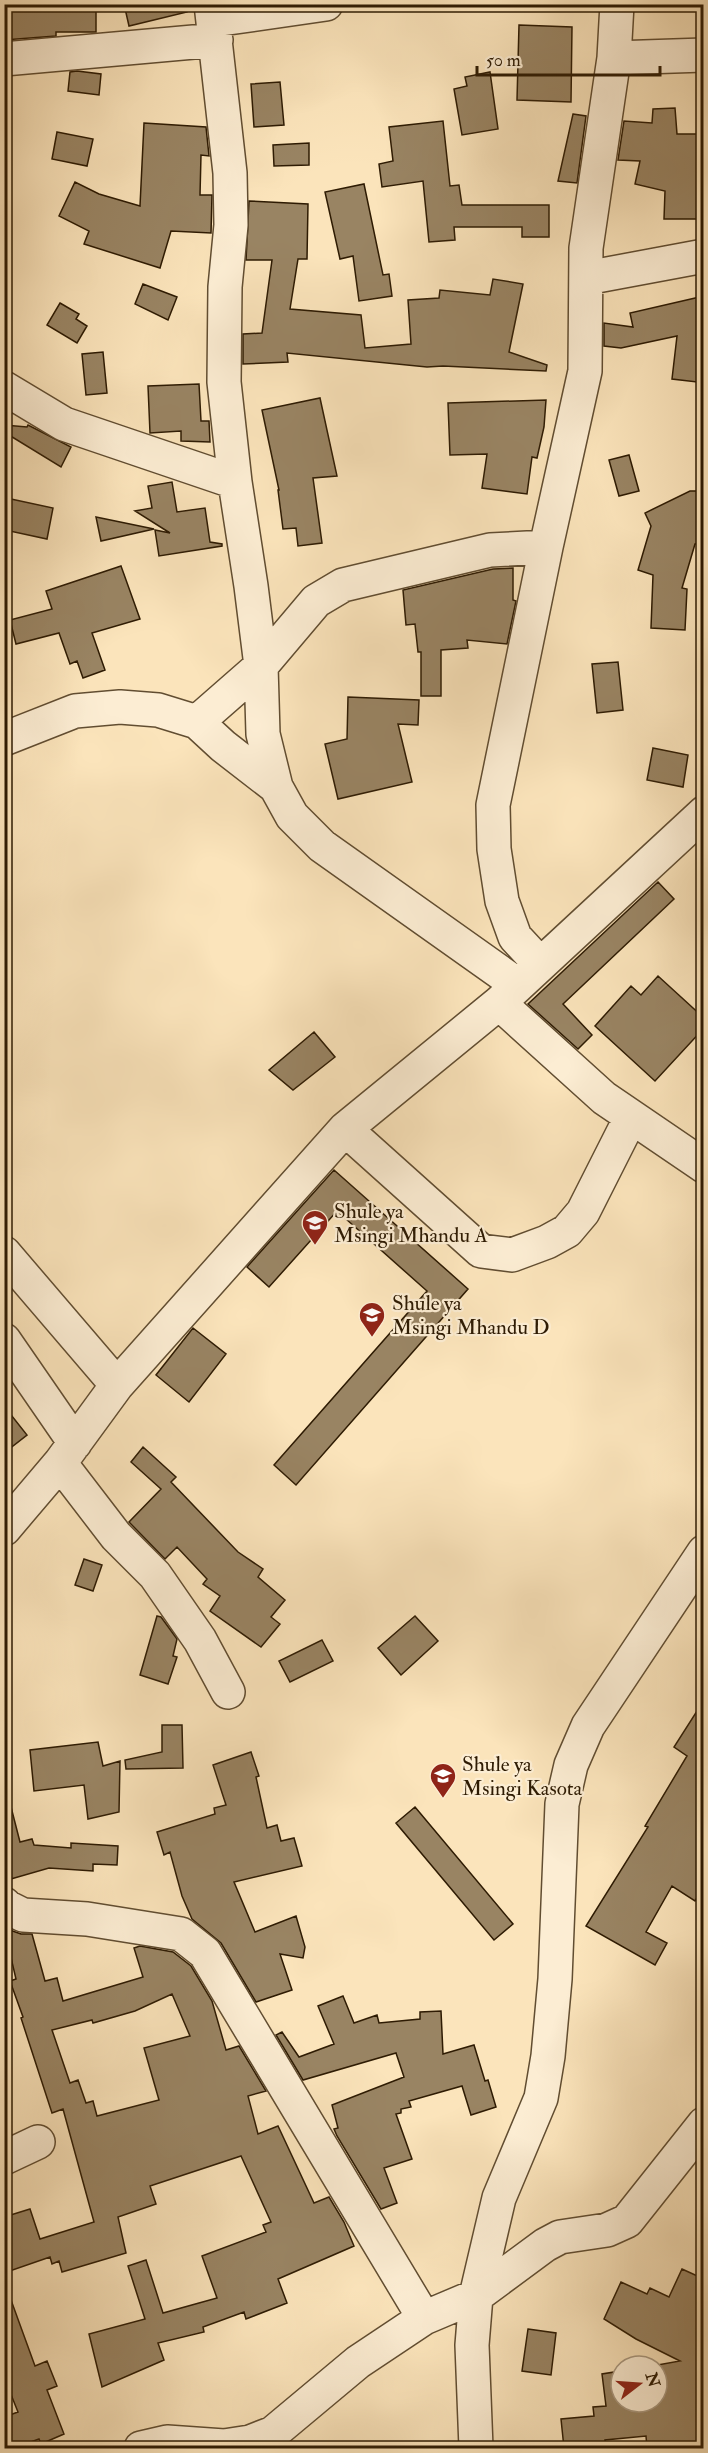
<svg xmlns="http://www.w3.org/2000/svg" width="708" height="2453" viewBox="0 0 708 2453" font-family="'IM FELL Double Pica',serif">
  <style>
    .building { fill: #998463; stroke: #2e1b03; stroke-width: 1.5; fill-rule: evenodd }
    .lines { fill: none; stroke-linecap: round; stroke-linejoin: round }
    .minor-casing { stroke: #614d31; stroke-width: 36 }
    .minor { stroke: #fcedd3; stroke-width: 33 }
    .labels { text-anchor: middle; stroke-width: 4.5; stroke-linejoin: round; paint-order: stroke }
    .poi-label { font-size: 21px; fill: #2e1b03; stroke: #fcedd3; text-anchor: start }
  </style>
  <rect width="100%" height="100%" fill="#fbe4bb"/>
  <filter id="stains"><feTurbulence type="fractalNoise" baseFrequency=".00333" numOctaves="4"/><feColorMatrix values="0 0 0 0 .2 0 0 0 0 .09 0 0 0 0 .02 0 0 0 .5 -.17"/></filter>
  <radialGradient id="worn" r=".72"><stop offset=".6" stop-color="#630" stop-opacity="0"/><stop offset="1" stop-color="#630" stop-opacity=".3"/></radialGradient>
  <path class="building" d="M 4,4 L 96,4 L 96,32 L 56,32 L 56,36 L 4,40 Z
    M 124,4 L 186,4 L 187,12 L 129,26 Z
    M 519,25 L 572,27 L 571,102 L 517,100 Z
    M 77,71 L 101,74 L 99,95 L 68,91 L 70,72 Z
    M 490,72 L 498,129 L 462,135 L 454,89 L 467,86 L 465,77 Z
    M 280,82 L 284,125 L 254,127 L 251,84 Z
    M 675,108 L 677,134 L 704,134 L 704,219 L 664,219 L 665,191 L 635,184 L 640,161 L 618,160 L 624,121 L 652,123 L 653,109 Z
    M 573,114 L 586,116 L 577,183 L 558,181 Z
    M 443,121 L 450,186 L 459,185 L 462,205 L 549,205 L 549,237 L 522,237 L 522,227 L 454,227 L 455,240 L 429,242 L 423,181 L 382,187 L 379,164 L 393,161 L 389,127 Z
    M 144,123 L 206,127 L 209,156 L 201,155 L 200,195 L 212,195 L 211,233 L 171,231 L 160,268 L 84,244 L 89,231 L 59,216 L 75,182 L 99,194 L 140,206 Z
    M 57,132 L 93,139 L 87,166 L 52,159 Z
    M 309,143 L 309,165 L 274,166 L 273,145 Z
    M 364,184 L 383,275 L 389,274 L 392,296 L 359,301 L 353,256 L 340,259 L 325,192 Z
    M 249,201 L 308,204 L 307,259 L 298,259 L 290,309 L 361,315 L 365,348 L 411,344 L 408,300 L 439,298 L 440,290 L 490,295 L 493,279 L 523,284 L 509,352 L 547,365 L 546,371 L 443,366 L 427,367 L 287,353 L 288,362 L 243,364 L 243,334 L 262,333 L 272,260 L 246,260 Z
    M 143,284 L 177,297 L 168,320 L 135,304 Z
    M 704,296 L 704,365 L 699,366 L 697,382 L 672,379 L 677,336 L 621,348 L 604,346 L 604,323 L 633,327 L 630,313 Z
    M 60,303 L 79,314 L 76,319 L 87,326 L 77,343 L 47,325 Z
    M 103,352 L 107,393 L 86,395 L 82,354 Z
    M 199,384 L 201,421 L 209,421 L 210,442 L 181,441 L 181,431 L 150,433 L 148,386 Z
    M 320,398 L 337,476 L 313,478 L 322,543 L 298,546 L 296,528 L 283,529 L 278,490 L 279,490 L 262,410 Z
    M 546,400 L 544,427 L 537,458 L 532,457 L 527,494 L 482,488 L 487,454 L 450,455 L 448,403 Z
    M 4,425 L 27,427 L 28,425 L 71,447 L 61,467 L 4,432 Z
    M 629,455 L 639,491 L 619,496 L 609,460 Z
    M 172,482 L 177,512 L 205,508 L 210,542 L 222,544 L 222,546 L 159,556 L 155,530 L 170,533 L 135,511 L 152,508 L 148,486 Z
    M 690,491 L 704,491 L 704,543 L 695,544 L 682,588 L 687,589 L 685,630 L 651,628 L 653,575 L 638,570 L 651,526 L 645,513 Z
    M 11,499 L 53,508 L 47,539 L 5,530 Z
    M 96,517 L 154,529 L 101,541 Z
    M 121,566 L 140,619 L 92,633 L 105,670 L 83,678 L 77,661 L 70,664 L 59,633 L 16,644 L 10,620 L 52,609 L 46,591 Z
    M 513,568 L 513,600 L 516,601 L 507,644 L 467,640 L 468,648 L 441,650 L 441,696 L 421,696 L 421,652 L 418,652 L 415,624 L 406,625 L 403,590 L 493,569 Z
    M 618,662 L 623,710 L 597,713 L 592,664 Z
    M 348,697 L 419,700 L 418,725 L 398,724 L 412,782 L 338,799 L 325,744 L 347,739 Z
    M 653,748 L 688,755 L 683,787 L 647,780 Z
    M 658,882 L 674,899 L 563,1004 L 592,1035 L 578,1049 L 528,1004 Z
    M 658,976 L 704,1018 L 704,1028 L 655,1081 L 595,1026 L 631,986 L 641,995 Z
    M 314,1032 L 335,1057 L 293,1090 L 269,1070 Z
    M 334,1170 L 468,1289 L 296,1485 L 274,1465 L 427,1291 L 337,1211 L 269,1287 L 247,1267 Z
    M 193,1328 L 226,1354 L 189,1402 L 156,1375 Z
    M 4,1406 L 27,1435 L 4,1453 Z
    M 143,1447 L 176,1477 L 171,1482 L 238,1552 L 263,1569 L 258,1577 L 285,1600 L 271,1617 L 280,1624 L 261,1647 L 210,1611 L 220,1596 L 203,1584 L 207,1579 L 177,1547 L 165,1559 L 129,1522 L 161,1489 L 131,1462 Z
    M 84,1559 L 102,1565 L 93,1591 L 75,1585 Z
    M 157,1616 L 161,1617 L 177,1639 L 173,1656 L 177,1657 L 168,1684 L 140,1675 Z
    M 415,1616 L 438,1641 L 401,1675 L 378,1648 Z
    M 322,1640 L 333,1661 L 290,1682 L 279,1661 Z
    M 704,1700 L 704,1886 L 695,1901 L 672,1886 L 646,1932 L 667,1943 L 655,1965 L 586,1926 L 648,1827 L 645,1826 L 687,1756 L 674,1747 Z
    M 162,1725 L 182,1725 L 183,1768 L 126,1769 L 125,1760 L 162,1752 Z
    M 98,1742 L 103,1766 L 120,1761 L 119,1812 L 88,1819 L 84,1785 L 34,1791 L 30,1750 Z
    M 251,1752 L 259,1776 L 256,1777 L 267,1828 L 277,1825 L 281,1841 L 294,1838 L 302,1866 L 234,1882 L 255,1932 L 296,1916 L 305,1947 L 303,1958 L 280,1954 L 292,1990 L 256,2002 L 221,1943 L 192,1919 L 182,1896 L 170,1852 L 164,1855 L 157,1832 L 215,1814 L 214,1808 L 226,1805 L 213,1765 Z
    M 11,1807 L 20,1842 L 32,1839 L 34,1845 L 71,1848 L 71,1843 L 118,1846 L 117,1865 L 93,1864 L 93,1871 L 49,1868 L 4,1881 L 4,1808 Z
    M 415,1807 L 513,1924 L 494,1940 L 396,1823 Z
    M 4,1928 L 21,1934 L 32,1934 L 45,1981 L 57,1978 L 63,2001 L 143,1977 L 134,1948 L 140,1946 L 173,1952 L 191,1966 L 212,2001 L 226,2050 L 239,2046 L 266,2091 L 248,2096 L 258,2134 L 278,2126 L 314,2203 L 329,2197 L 344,2222 L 354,2246 L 278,2279 L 287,2303 L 246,2319 L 244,2312 L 203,2327 L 204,2332 L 158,2343 L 164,2360 L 102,2387 L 89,2334 L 145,2319 L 128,2266 L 146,2260 L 163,2313 L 217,2298 L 202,2256 L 266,2232 L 263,2225 L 271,2222 L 241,2156 L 150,2186 L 156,2204 L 118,2217 L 126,2253 L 62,2272 L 59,2261 L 52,2264 L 50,2257 L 4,2273 L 4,2217 L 30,2209 L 40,2239 L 94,2222 L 63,2109 L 52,2113 L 21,2018 L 23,2017 L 10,1981 L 16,1979 ZM 172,1994 L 190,2036 L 144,2048 L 159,2100 L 97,2116 L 93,2101 L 86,2103 L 78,2080 L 70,2083 L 52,2030 L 92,2020 L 93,2023 L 135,2011 Z
    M 343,1996 L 354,2023 L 377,2015 L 379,2023 L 420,2019 L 420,2012 L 441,2011 L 443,2054 L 474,2045 L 485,2081 L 488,2080 L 496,2107 L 471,2115 L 462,2086 L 409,2101 L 411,2107 L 401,2109 L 401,2113 L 396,2114 L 412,2159 L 384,2168 L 397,2203 L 381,2209 L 337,2136 L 334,2129 L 338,2128 L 332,2105 L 404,2077 L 396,2053 L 303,2080 L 276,2035 L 282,2032 L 299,2057 L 334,2044 L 318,2006 Z
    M 682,2269 L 704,2279 L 704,2433 L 699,2433 L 697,2448 L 647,2448 L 646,2436 L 605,2440 L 606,2448 L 564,2448 L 561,2419 L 594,2416 L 593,2407 L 606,2406 L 602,2374 L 621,2371 L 621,2402 L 657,2402 L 657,2366 L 652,2366 L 680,2361 L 636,2339 L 604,2319 L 621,2282 L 647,2294 L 650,2288 L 669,2297 Z
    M 4,2289 L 7,2289 L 35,2366 L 47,2361 L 57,2386 L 47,2390 L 64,2434 L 41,2444 L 39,2439 L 14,2448 L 11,2448 L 4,2430 L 4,2417 L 18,2412 L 4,2377 Z
    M 528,2329 L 556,2333 L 551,2375 L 522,2371 Z"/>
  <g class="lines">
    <g class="minor-casing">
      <path id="minor" d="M 211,4 L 230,173 L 231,225 L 225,287 L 224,382 L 235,482 L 251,586 L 261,666 L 263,734 L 276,787 L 292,816 L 322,846 L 518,985
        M 214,20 L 326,4
        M 614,58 L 704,55
        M 4,59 L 216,40
        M 586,278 L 704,256
        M 4,388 L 64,424 L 235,482
        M 197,722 L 261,666 L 316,601 L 343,585 L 490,550 L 546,547
        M 4,739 L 75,711 L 120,707 L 158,710 L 197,722 L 223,746 L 276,787
        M 540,964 L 515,937 L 502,901 L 494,849 L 493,805 L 546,547 L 585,371 L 586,248 L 614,58 L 617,4
        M 499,1003 L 604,1098 L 704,1166
        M 345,1129 L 481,1251 L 512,1255 L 547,1242 L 567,1231 L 583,1212 L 631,1117
        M 4,1253 L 117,1385
        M 4,1340 L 75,1443
        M 60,1463 L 116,1536 L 155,1575 L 200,1640 L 228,1692
        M 4,1529 L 60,1463 L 117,1385 L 345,1129 L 499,1003 L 704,813
        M 4,1904 L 7,1907 L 23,1915 L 87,1919 L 181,1934 L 205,1953 L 424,2318
        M 4,2158 L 38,2142
        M 141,2448 L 167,2442 L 224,2446 L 250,2442 L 273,2433 L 358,2362 L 424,2318 L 476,2296 L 545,2245 L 560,2237 L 607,2230 L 627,2221 L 704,2124
        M 476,2448 L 472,2345 L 476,2296 L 499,2198 L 541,2098 L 548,2056 L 555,1979 L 562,1804 L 571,1765 L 588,1726 L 704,1552"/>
    </g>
    <use href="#minor" class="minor"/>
  </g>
  <defs>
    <g id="school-pin" transform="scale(1.35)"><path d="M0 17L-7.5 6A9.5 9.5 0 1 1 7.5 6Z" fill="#8f2418" stroke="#fcedd3"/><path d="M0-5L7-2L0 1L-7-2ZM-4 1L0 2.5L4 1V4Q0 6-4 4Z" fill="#fff"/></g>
  </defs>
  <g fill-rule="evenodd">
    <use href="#school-pin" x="315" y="1223"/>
    <use href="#school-pin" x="372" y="1315"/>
    <use href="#school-pin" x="443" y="1776"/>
  </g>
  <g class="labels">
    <g class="poi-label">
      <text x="334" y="1218">Shule ya<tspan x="334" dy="24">Msingi Mhandu A</tspan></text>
      <text x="392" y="1310">Shule ya<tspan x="392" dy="24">Msingi Mhandu D</tspan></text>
      <text x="462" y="1771">Shule ya<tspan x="462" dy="24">Msingi Kasota</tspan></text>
    </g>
  </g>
  <rect width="708" height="2453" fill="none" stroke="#fbe4bb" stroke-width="24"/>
  <rect x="6" y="6" width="696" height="2441" fill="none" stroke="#2e1b03" stroke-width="3"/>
  <rect x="12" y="12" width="684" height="2429" fill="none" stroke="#2e1b03" stroke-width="1.5"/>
  <g transform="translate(639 2384) rotate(73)"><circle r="28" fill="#fcedd3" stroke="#aa9980" stroke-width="1.5"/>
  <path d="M0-4.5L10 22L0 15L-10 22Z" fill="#8f2418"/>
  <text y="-9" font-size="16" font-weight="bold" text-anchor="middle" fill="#2e1b03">N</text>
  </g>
  <path d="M477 66v9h183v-9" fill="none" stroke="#2e1b03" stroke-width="3"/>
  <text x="486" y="66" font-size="18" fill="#2e1b03" stroke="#fcedd3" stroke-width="4.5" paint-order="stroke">50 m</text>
  <rect width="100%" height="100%" filter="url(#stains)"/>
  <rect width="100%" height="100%" fill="url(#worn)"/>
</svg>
